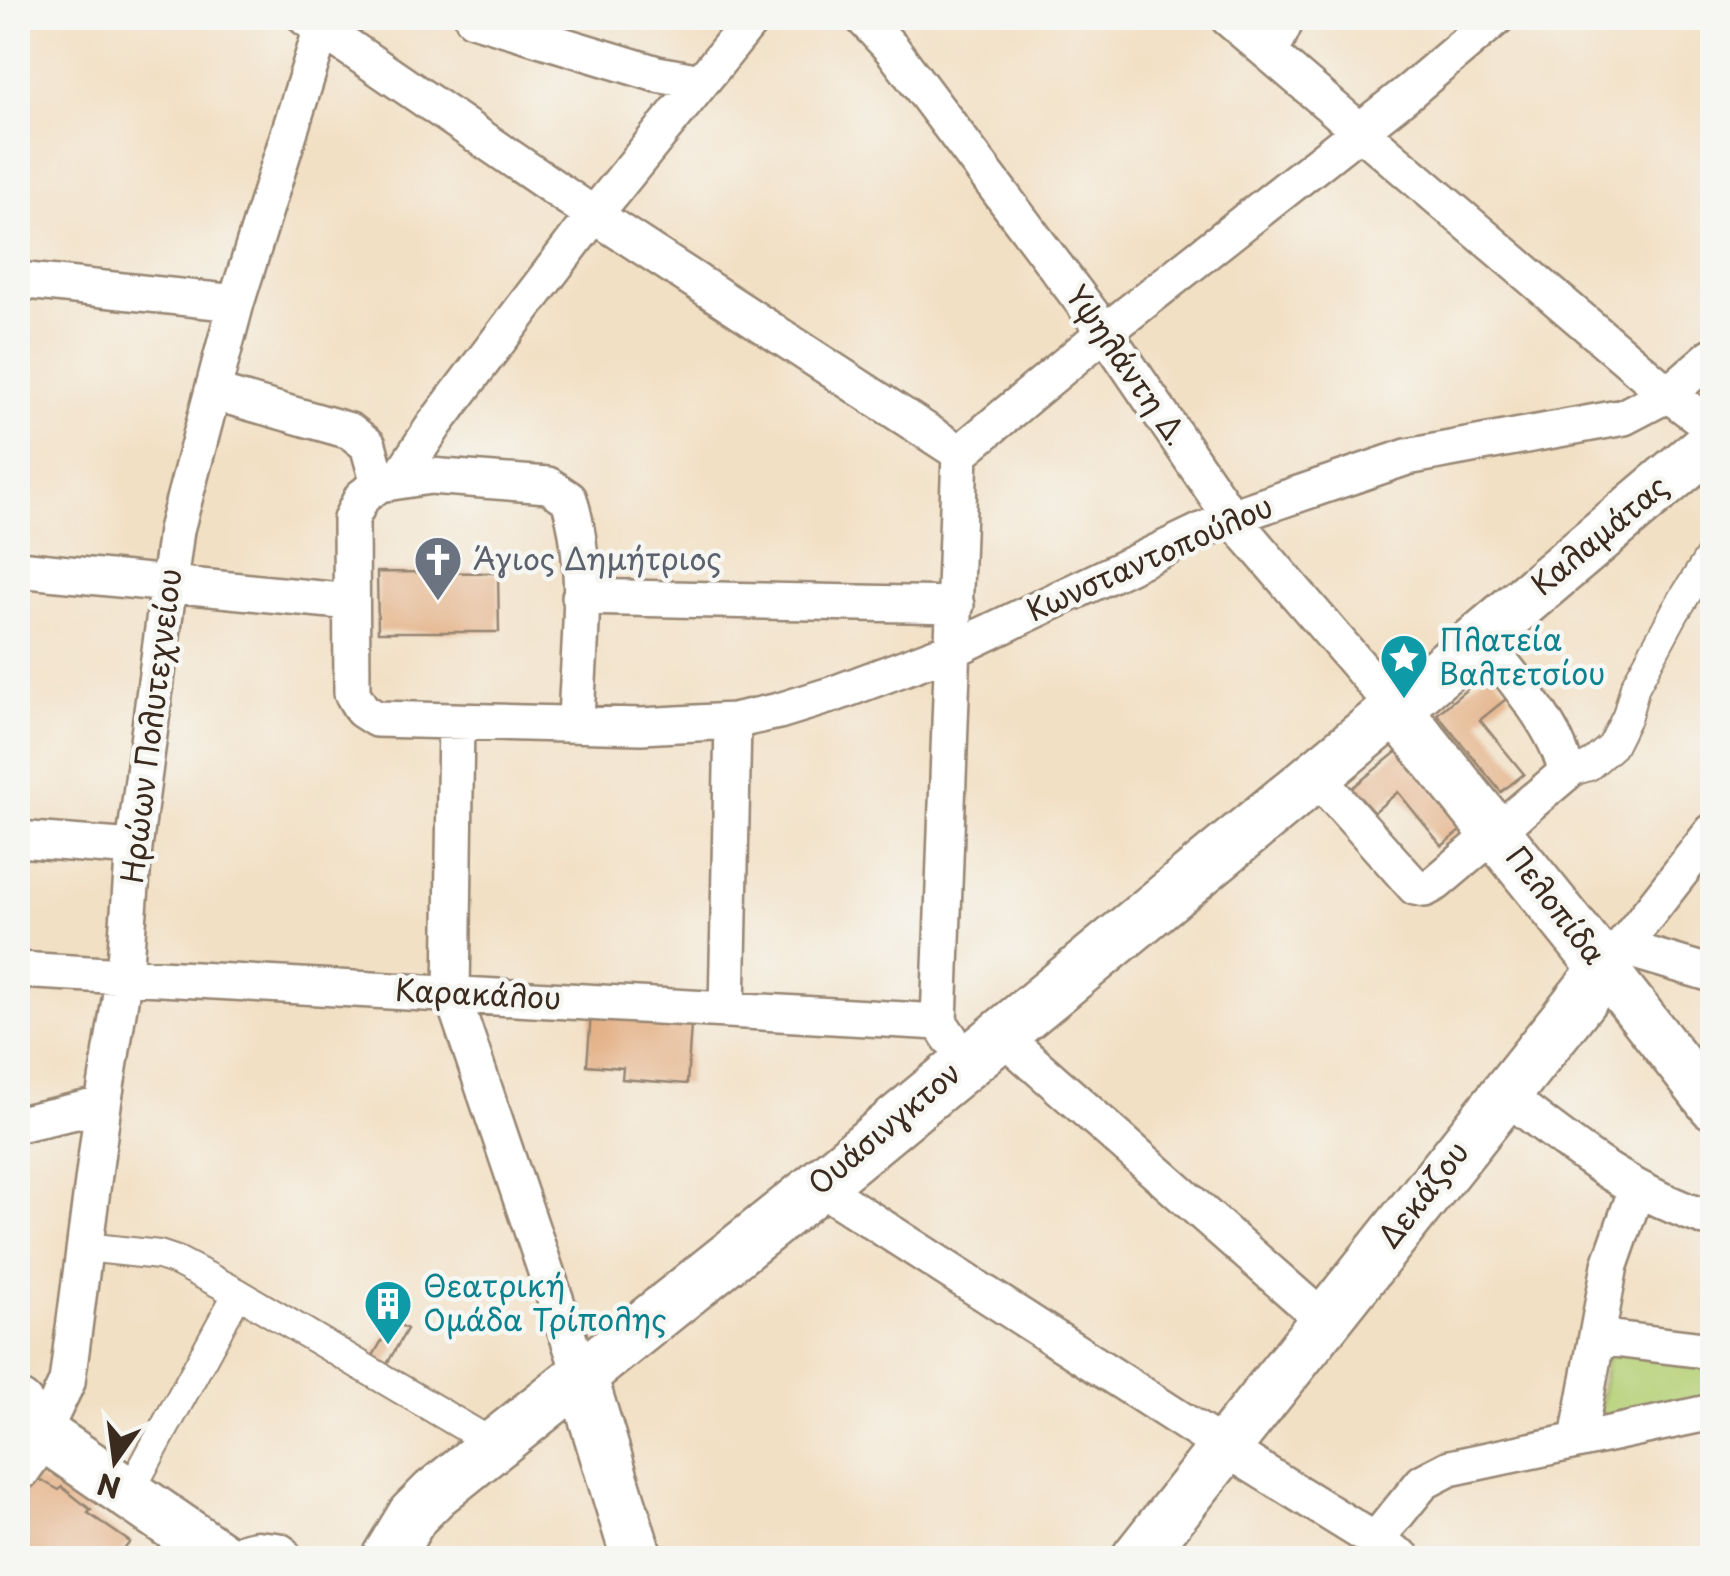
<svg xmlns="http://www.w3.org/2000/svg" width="1730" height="1576" viewBox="0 0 1730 1576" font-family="'Playpen Sans',sans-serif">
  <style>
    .green { fill: #b5d076; stroke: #787d4a; stroke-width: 2.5 }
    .building { fill: #e3ae82 }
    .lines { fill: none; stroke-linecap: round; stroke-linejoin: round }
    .pedestrian-casing { stroke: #968572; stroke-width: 32 }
    .minor-casing { stroke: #968572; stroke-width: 40 }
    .tertiary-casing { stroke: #968572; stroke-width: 50 }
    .secondary-casing { stroke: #968572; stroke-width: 55 }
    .pedestrian { stroke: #fff; stroke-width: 28 }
    .minor { stroke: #fff; stroke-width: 35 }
    .tertiary { stroke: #fff; stroke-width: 45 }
    .secondary { stroke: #fff; stroke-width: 50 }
    .labels { text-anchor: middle; stroke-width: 9; stroke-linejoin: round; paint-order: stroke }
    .street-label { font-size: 30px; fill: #3b2a1e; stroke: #f6f6f2 }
    .worship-label { font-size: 30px; fill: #5b616d; stroke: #f6f6f2; text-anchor: start }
    .culture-label { font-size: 30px; fill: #0d838f; stroke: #f6f6f2; text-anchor: start }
  </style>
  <rect width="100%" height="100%" fill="#f6f6f2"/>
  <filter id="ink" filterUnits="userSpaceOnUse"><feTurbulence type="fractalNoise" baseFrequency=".01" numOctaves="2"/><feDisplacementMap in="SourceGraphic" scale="20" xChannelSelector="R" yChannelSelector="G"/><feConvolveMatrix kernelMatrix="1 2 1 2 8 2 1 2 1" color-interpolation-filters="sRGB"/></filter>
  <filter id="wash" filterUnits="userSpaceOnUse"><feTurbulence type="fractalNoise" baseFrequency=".0048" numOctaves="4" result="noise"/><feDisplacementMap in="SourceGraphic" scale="40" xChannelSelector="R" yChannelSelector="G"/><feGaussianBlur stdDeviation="2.25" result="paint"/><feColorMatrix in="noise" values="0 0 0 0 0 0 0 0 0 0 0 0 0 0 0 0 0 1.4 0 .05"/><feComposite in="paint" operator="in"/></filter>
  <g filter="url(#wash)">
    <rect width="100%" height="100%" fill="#f2e0c5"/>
    <path class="green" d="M 1606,1351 L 1712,1360 L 1712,1401 L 1598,1423 Z"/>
    <g id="blocks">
      <path class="building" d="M 377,572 L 498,573 L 499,632 L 378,632 Z
        M 1490,670 L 1511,695 L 1480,720 L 1524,774 L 1501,792 L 1437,714 Z
        M 1400,749 L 1465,827 L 1442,846 L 1398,792 L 1367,818 L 1346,793 Z
        M 592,1002 L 692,1010 L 687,1084 L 622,1079 L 623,1068 L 587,1065 Z
        M 393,1321 L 407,1329 L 383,1371 L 369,1363 Z
        M 32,1475 L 59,1490 L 62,1487 L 91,1510 L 88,1513 L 130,1542 L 117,1558 L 21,1558 L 18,1556 L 18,1487 Z"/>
    </g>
  </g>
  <g filter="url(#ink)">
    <use href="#blocks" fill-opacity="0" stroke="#968572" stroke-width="2.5"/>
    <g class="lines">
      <g class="pedestrian-casing">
        <path id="pedestrian" d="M 1566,773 L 1589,766 L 1612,746 L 1627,716 L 1635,686 L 1675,612 L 1712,553
          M 85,1247 L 159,1255 L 177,1261 L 238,1293 L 497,1446
          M 129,1493 L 238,1293"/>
      </g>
      <g class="minor-casing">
        <path id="minor" d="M 306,18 L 594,215 L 960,453
          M 473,18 L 657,74 L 701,82
          M 863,18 L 892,49 L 1105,332 L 1231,517 L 1396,709
          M 1228,18 L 1668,394 L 1712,427
          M 1270,54 L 1287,18
          M 18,280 L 236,303
          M 213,392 L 350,431 L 368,445 L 379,484
          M 960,453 L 1105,332 L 1410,91 L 1496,18
          M 398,480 L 435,424 L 594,215 L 753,18
          M 18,569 L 351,602
          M 580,597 L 956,605
          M 456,722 L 452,994 L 582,1378
          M 576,723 C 578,649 591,570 569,499 L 548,485 L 430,476 L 379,484 L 362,497 L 351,519 L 352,693 L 362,710 L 376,719 L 641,726 L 733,721 L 779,711 L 834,694 L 954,649 L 1231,517 L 1407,457 L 1624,417 L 1668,394 L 1712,356
          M 1314,774 L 1415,887 L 1425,889 L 1436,883 L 1566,773 C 1559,727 1508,674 1481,636
          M 18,839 L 134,848
          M 1621,947 L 1712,974
          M 1605,969 L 1712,832
          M 18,970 L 939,1022
          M 727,1010 L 733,721
          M 1000,1034 L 1325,1321
          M 950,1038 L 939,1022 L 960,453
          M 1504,1094 C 1574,1148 1627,1193 1712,1220
          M 18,1124 L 103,1105
          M 818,1186 L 1225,1448 L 1403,1558
          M 1597,1337 L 1712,1351
          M 42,1434 L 67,1382 L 103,1105 L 124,975 L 134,848 L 176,530 L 236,303 L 325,18
          M 1578,1439 L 1610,1265 L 1636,1191
          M 1374,1542 L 1423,1482 L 1450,1468 L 1712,1412"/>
      </g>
      <g class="tertiary-casing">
        <path id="tertiary" d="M 1605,969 L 1712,1106
          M 18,1468 L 42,1434"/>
      </g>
      <g class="secondary-casing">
        <path id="secondary" d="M 582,1378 L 637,1558
          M 18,1406 L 42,1434 L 222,1558
          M 248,1558 L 257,1556 L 276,1558
          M 387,1558 L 413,1515 L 435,1493 L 818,1186 L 1396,709 L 1712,442
          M 1137,1558 L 1605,969 L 1396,709"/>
      </g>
      <use href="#pedestrian" class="pedestrian"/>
      <use href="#minor" class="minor"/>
      <use href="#tertiary" class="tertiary"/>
      <use href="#secondary" class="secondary"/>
    </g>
  </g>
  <defs>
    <g id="church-pin" transform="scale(2.5)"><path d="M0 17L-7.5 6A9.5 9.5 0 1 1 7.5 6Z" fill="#6b7280" stroke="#f6f6f2"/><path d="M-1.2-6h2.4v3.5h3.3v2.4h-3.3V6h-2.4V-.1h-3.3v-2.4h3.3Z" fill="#fff"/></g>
    <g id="sight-pin" transform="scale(2.5)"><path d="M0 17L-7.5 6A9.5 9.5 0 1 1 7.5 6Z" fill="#0f9aa8" stroke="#f6f6f2"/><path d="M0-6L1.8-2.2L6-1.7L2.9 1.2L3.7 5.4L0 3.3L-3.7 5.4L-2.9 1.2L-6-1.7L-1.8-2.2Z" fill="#fff"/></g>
    <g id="building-pin" transform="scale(2.5)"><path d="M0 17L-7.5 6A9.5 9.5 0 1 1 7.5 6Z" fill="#0f9aa8" stroke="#f6f6f2"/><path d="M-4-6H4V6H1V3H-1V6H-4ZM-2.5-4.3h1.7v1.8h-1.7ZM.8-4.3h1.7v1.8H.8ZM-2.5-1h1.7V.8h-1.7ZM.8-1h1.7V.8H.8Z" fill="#fff"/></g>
  </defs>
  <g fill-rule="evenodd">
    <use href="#church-pin" x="438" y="560"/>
    <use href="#sight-pin" x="1404" y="658"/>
    <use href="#building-pin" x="388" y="1304"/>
  </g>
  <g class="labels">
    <g class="street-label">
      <text transform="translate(1126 366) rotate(55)" y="10">Υψηλάντη Δ.</text>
      <text transform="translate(1600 536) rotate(-40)" y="10">Καλαμάτας</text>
      <text transform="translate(1150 559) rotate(-24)" y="10">Κωνσταντοπούλου</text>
      <text transform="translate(152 726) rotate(-83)" y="10">Ηρώων Πολυτεχνείου</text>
      <text transform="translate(1555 906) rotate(52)" y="10">Πελοπίδα</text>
      <text transform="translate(478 995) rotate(3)" y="10">Καρακάλου</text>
      <text transform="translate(885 1129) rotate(-40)" y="10">Ουάσινγκτον</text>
      <text transform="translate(1424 1195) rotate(-52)" y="10">Δεκάζου</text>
    </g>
    <g class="worship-label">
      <text x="473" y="570">Άγιος Δημήτριος</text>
    </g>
    <g class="culture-label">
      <text x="1439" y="651">Πλατεία<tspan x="1439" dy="34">Βαλτετσίου</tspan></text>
      <text x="423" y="1297">Θεατρική<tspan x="423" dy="34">Ομάδα Τρίπολης</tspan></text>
    </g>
  </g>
  <rect width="1730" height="1576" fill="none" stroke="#f6f6f2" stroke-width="60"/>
  <g transform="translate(115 1461) rotate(194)" stroke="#f6f6f2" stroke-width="8" paint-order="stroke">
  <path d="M0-8L18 38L0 25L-18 38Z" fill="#3b2a1e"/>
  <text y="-15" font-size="28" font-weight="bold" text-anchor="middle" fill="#3b2a1e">N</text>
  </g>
</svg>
